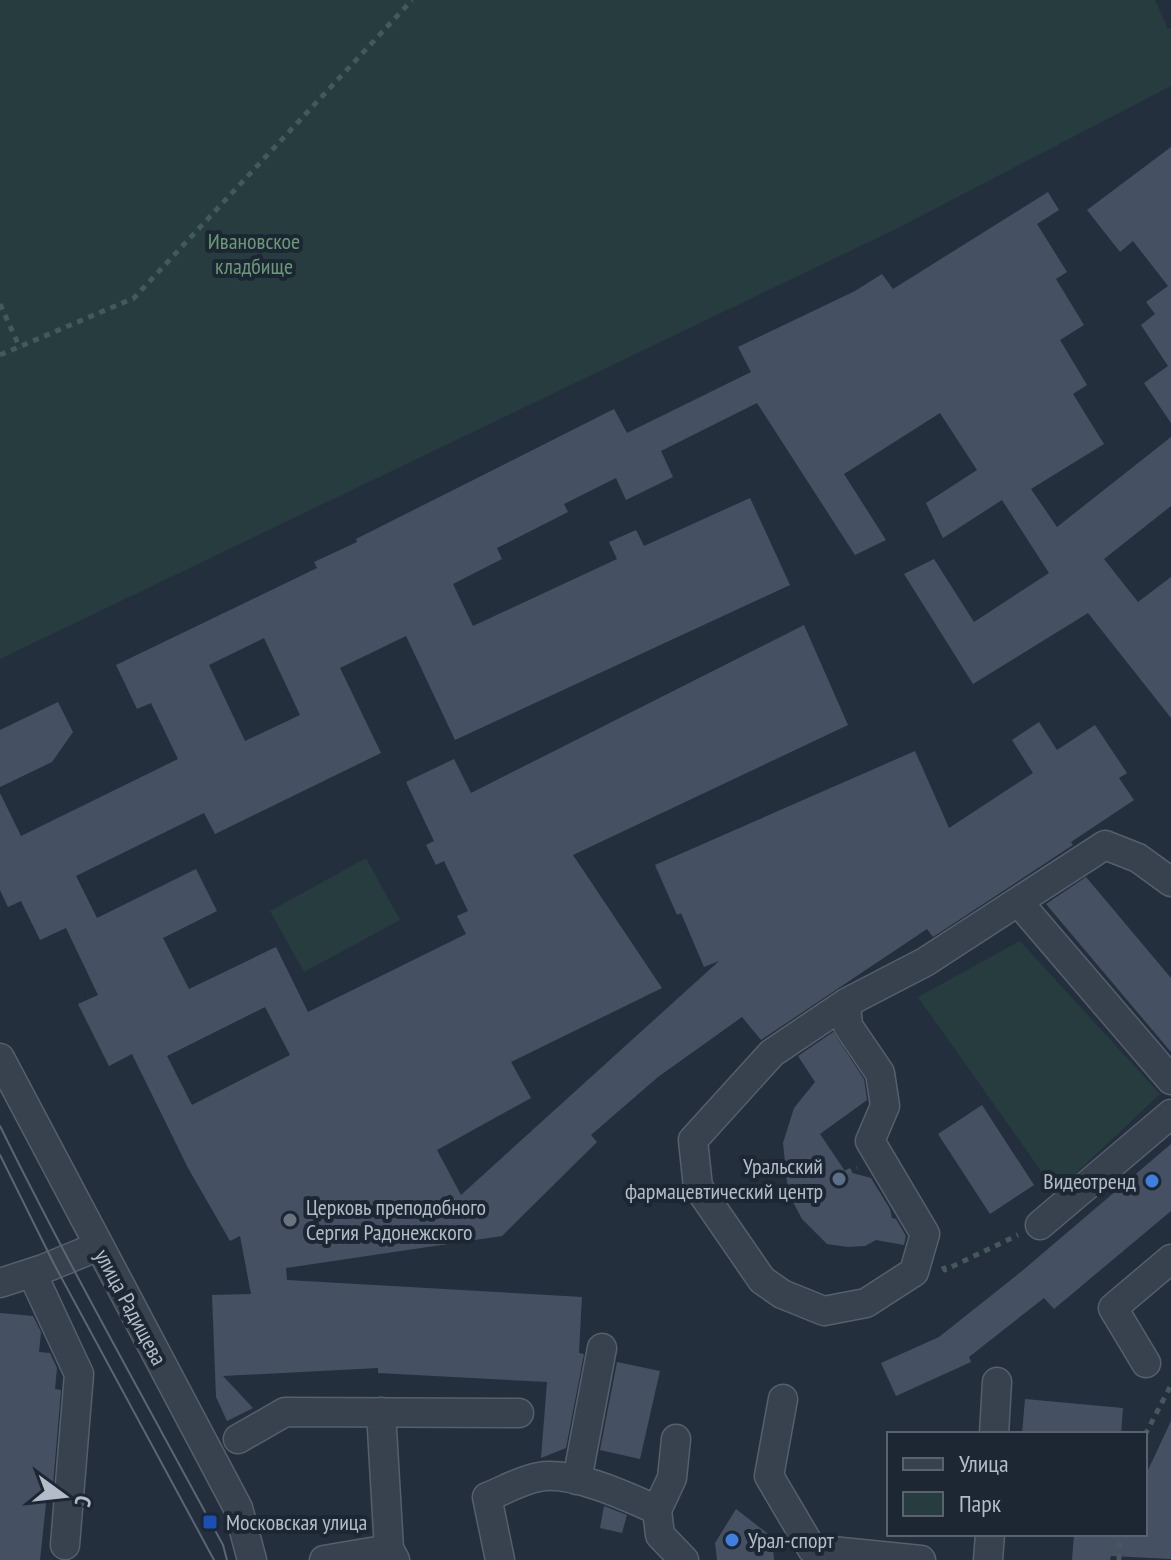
<svg xmlns="http://www.w3.org/2000/svg" width="1171" height="1560" viewBox="0 0 1171 1560" font-family="'PT Sans Narrow',sans-serif">
  <style>
    .green { fill: #263c3f }
    .building { fill: #455162; fill-rule: evenodd }
    .lines { fill: none; stroke-linecap: round; stroke-linejoin: round }
    .minor-casing { stroke: #565f6c; stroke-width: 31 }
    .path { stroke: #44595c; stroke-width: 5; stroke-dasharray: 6 6; stroke-linecap: butt }
    .minor { stroke: #38414e; stroke-width: 28 }
    .tram { stroke: #5a6575; stroke-width: 2 }
    .service-dot { fill: #5c6f8a; stroke: #1d2633; stroke-width: 3 }
    .shop-dot { fill: #3f7fe0; stroke: #1d2633; stroke-width: 3 }
    .worship-dot { fill: #6b7280; stroke: #1d2633; stroke-width: 3 }
    .transit-dot { fill: #1a4fb4; stroke: #1d2633; stroke-width: 3 }
    .labels { text-anchor: middle; stroke-width: 8; stroke-linejoin: round; paint-order: stroke }
    .park-label { font-size: 22px; fill: #6b9a76; stroke: #1d2633 }
    .poi-label { font-size: 22px; fill: #b4bcc9; stroke: #1d2633; text-anchor: start }
    .street-label { font-size: 22px; fill: #b4bcc9; stroke: #1d2633 }
  </style>
  <rect width="100%" height="100%" fill="#242f3e"/>
  <path class="green" d="M 0,0 L 1155,0 L 1168,29 L 1171,28 L 1171,86 L 898,228 L 0,659 Z
    M 366,858 L 400,920 L 304,972 L 270,911 Z
    M 1020,941 L 1160,1094 L 1056,1192 L 918,997 Z"/>
  <path class="building" d="M 1171,147 L 1171,423 L 1144,383 L 1168,366 L 1141,325 L 1155,314 L 1146,302 L 1168,286 L 1133,241 L 1120,252 L 1087,210 Z
    M 1048,192 L 1059,210 L 1037,224 L 1067,272 L 1056,279 L 1084,325 L 1060,340 L 1087,385 L 1073,394 L 1104,444 L 1031,489 L 1057,527 L 1171,437 L 1171,506 L 1104,559 L 1138,602 L 1171,577 L 1171,718 L 1088,613 L 973,684 L 904,574 L 934,559 L 974,622 L 1049,573 L 1002,500 L 943,538 L 926,503 L 977,470 L 940,413 L 844,474 L 886,540 L 855,555 L 757,403 L 661,451 L 673,477 L 626,500 L 616,478 L 564,504 L 568,512 L 497,548 L 502,559 L 453,584 L 473,626 L 617,559 L 609,542 L 636,530 L 644,546 L 750,498 L 790,585 L 455,740 L 406,636 L 340,668 L 381,753 L 215,834 L 204,813 L 76,876 L 97,918 L 196,869 L 217,911 L 163,938 L 189,989 L 276,947 L 308,1012 L 466,934 L 457,916 L 468,911 L 444,861 L 436,865 L 426,845 L 434,841 L 406,782 L 454,759 L 471,793 L 804,625 L 848,725 L 573,855 L 662,988 L 511,1062 L 531,1098 L 437,1150 L 461,1195 L 719,961 L 704,967 L 681,913 L 677,915 L 655,865 L 915,751 L 949,828 L 1033,773 L 1012,740 L 1039,722 L 1057,750 L 1095,725 L 1127,773 L 1119,778 L 1134,800 L 1071,842 L 1073,845 L 933,937 L 927,929 L 761,1040 L 742,1017 L 658,1077 L 591,1135 L 597,1142 L 502,1236 L 286,1268 L 287,1280 L 582,1297 L 579,1353 L 584,1354 L 566,1448 L 541,1458 L 547,1382 L 378,1373 L 378,1368 L 223,1376 L 253,1408 L 227,1421 L 216,1397 L 212,1295 L 251,1294 L 240,1236 L 230,1241 L 188,1168 L 132,1054 L 109,1066 L 78,1004 L 98,995 L 66,928 L 40,940 L 21,901 L 8,907 L 0,890 L 0,793 L 21,836 L 178,759 L 151,703 L 137,709 L 116,665 L 317,568 L 314,562 L 357,542 L 356,539 L 614,409 L 627,433 L 751,372 L 738,347 L 855,291 L 882,274 L 893,289 ZM 264,638 L 300,715 L 245,741 L 209,665 ZM 265,1007 L 290,1055 L 192,1105 L 167,1056 Z
    M 58,702 L 73,732 L 52,762 L 0,787 L 0,730 Z
    M 1086,877 L 1171,978 L 1171,1052 L 1046,904 Z
    M 833,1032 L 864,1079 L 867,1100 L 820,1134 L 845,1171 L 871,1178 L 890,1209 L 892,1218 L 896,1219 L 906,1236 L 904,1245 L 876,1240 L 865,1246 L 848,1247 L 827,1244 L 802,1219 L 793,1202 L 787,1182 L 783,1143 L 794,1108 L 815,1082 L 798,1056 Z
    M 982,1105 L 1034,1185 L 990,1214 L 938,1134 Z
    M 1171,1144 L 1171,1211 L 1054,1309 L 1044,1298 L 969,1357 L 971,1362 L 896,1396 L 881,1363 L 939,1337 L 1022,1271 Z
    M 0,1313 L 33,1316 L 41,1332 L 39,1352 L 50,1353 L 57,1368 L 55,1389 L 61,1390 L 53,1485 L 48,1485 L 40,1560 L 0,1560 Z
    M 617,1362 L 660,1371 L 640,1459 L 600,1450 Z
    M 1025,1399 L 1123,1408 L 1121,1434 L 1022,1434 Z
    M 1171,1421 L 1171,1559 L 1111,1556 L 1110,1560 L 1072,1560 L 1074,1534 L 1145,1534 L 1145,1483 L 1148,1470 Z
    M 604,1506 L 627,1515 L 622,1533 L 600,1528 Z
    M 736,1509 L 772,1537 L 774,1560 L 717,1560 L 715,1543 Z"/>
  <g class="lines">
    <g class="minor-casing">
      <path id="minor" d="M 1027,912 L 1171,1080
        M 846,1003 L 848,1026 L 880,1073 L 885,1106 L 870,1141 L 925,1234 L 914,1272 L 866,1303 L 824,1311 L 782,1294 L 762,1280 L 698,1187 L 693,1140 L 772,1053 L 846,1003 L 925,962 L 1105,845 L 1138,858 L 1171,882
        M 0,1058 L 238,1508 L 252,1560
        M 1040,1225 L 1171,1114
        M 32,1273 L 79,1374 L 65,1545
        M 0,1283 L 43,1269 L 99,1246
        M 1146,1363 L 1113,1308 L 1171,1259
        M 783,1399 L 769,1476 L 812,1549 L 921,1560
        M 381,1412 L 389,1549 L 395,1560
        M 994,1434 L 997,1382
        M 238,1439 L 285,1412 L 519,1413
        M 577,1480 L 602,1348
        M 657,1510 L 672,1478 L 676,1439
        M 324,1560 L 389,1549
        M 500,1560 L 487,1497 C 503,1491 521,1480 539,1477 C 570,1470 628,1497 657,1510 L 660,1535 L 684,1560
        M 988,1560 L 990,1534"/>
    </g>
    <path class="path" d="M 0,304 L 20,348
      M 0,355 L 134,298 L 412,0
      M 846,1173 L 857,1167
      M 943,1266 L 945,1270 L 1018,1235
      M 1145,1435 L 1171,1385
      M 1119,1560 L 1120,1534"/>
    <use href="#minor" class="minor"/>
    <path class="tram" d="M 0,1126 C 70,1268 148,1406 223,1545 L 227,1560
      M 0,1155 L 54,1264 L 214,1560"/>
  </g>
  <circle class="service-dot" cx="839" cy="1179" r="8"/>
  <g class="shop-dot">
    <circle cx="1152" cy="1181" r="8"/>
    <circle cx="732" cy="1540" r="8"/>
  </g>
  <circle class="worship-dot" cx="290" cy="1220" r="8"/>
  <rect class="transit-dot" x="202" y="1514" width="16" height="16" rx="4"/>
  <g class="labels">
    <g class="park-label">
      <text x="254" y="249">Ивановское<tspan x="254" dy="25">кладбище</tspan></text>
    </g>
    <g class="poi-label">
      <text x="823" y="1174" text-anchor="end">Уральский<tspan x="823" dy="25">фармацевтический центр</tspan></text>
      <text x="1136" y="1189" text-anchor="end">Видеотренд</text>
      <text x="306" y="1215">Церковь преподобного<tspan x="306" dy="25">Сергия Радонежского</tspan></text>
      <text x="226" y="1530">Московская улица</text>
      <text x="748" y="1548">Урал-спорт</text>
    </g>
    <g class="street-label">
      <text transform="translate(131 1307) rotate(62)" y="8">улица Радищева</text>
    </g>
  </g>
  <rect x="887" y="1432" width="260" height="104" fill="#1d2633" stroke="#59626f" stroke-width="2"/>
  <rect x="903" y="1458" width="40" height="12" fill="#38414e" stroke="#59626f" stroke-width="2"/>
  <text x="959" y="1472" font-size="24" fill="#b4bcc9">Улица</text>
  <rect x="903" y="1492" width="40" height="24" fill="#263c3f" stroke="#59626f" stroke-width="2"/>
  <text x="959" y="1512" font-size="24" fill="#b4bcc9">Парк</text>
  <g transform="translate(64 1496) rotate(105)" stroke="#1d2633" stroke-width="6" paint-order="stroke">
  <path d="M0-6L14 30L0 20L-14 30Z" fill="#b4bcc9"/>
  <text y="-12" font-size="22" font-weight="bold" text-anchor="middle" fill="#b4bcc9">С</text>
  </g>
</svg>
